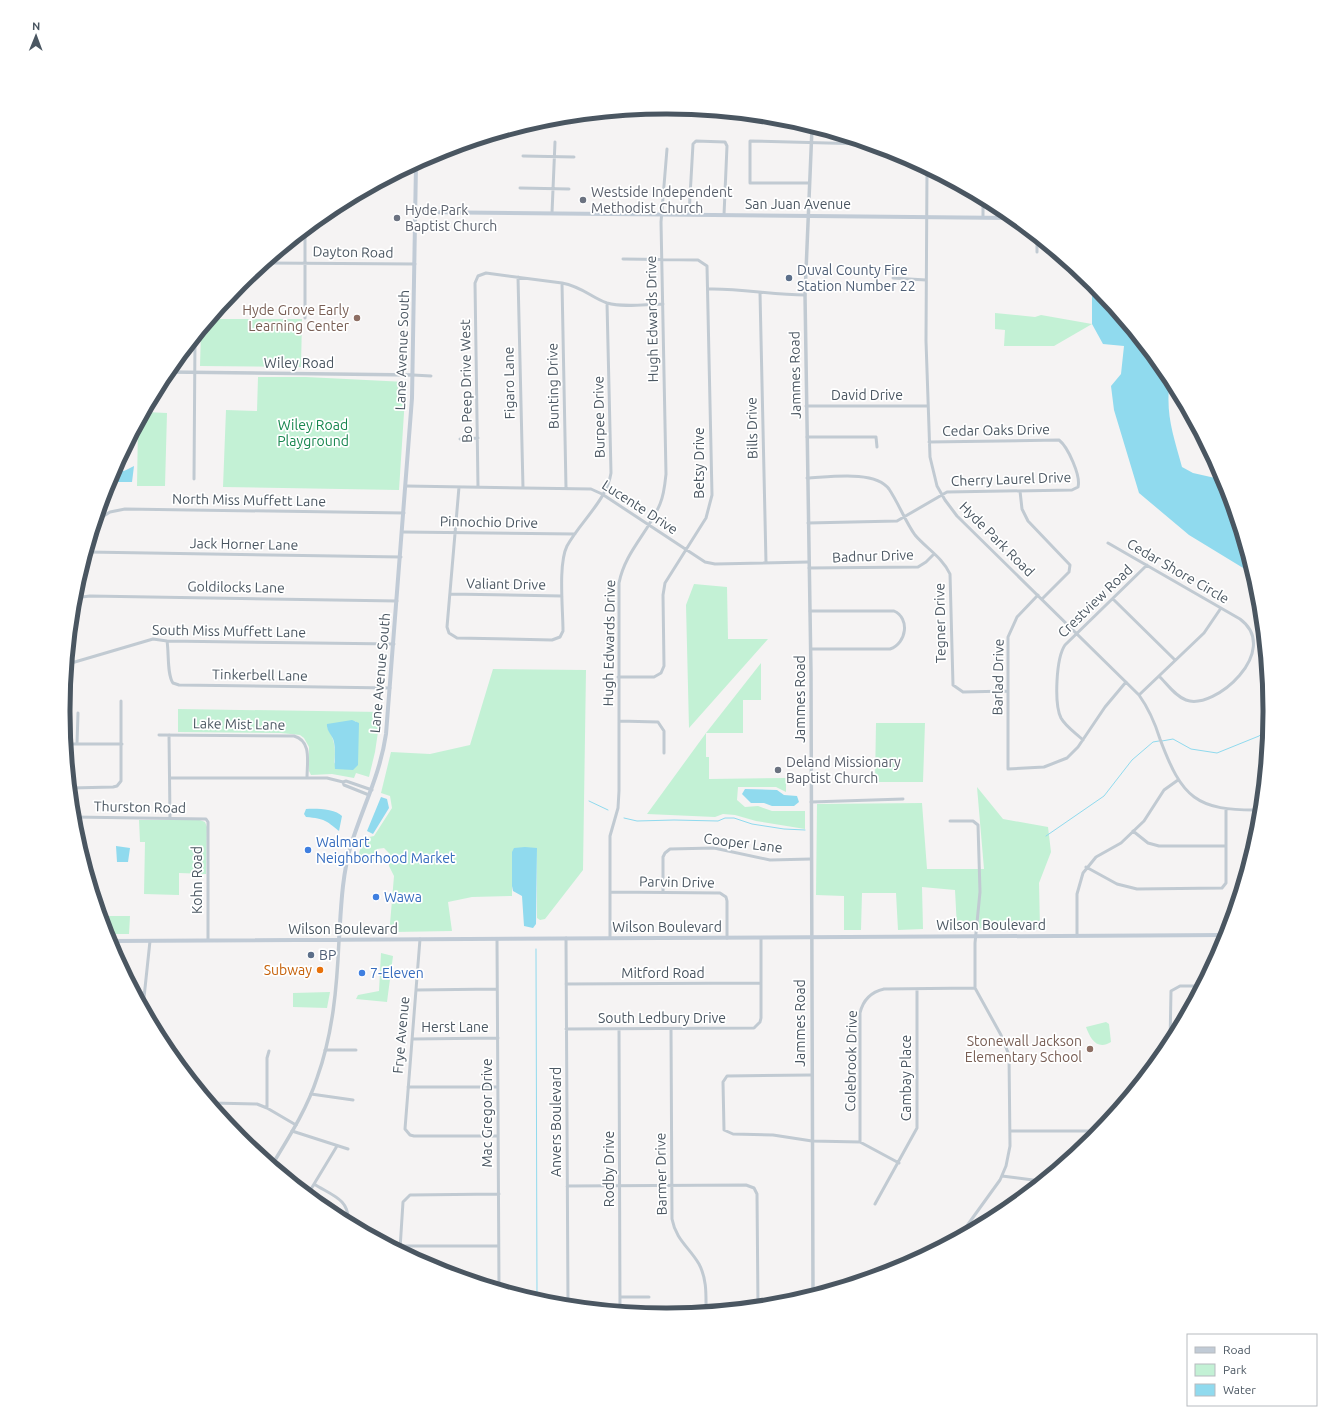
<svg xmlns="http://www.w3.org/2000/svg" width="1333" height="1422" viewBox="0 0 1333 1422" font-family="Ubuntu,sans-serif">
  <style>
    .green { fill: #c3f1d5; fill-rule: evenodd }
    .water { fill: #90daee }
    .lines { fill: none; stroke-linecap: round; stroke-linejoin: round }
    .stream { stroke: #90daee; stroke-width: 1 }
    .minor { stroke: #c1cad2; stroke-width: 3 }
    .tertiary { stroke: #c1cad2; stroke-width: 3.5 }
    .secondary { stroke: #c1cbd6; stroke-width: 4 }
    .worship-dot { fill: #6b7280; stroke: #fff; stroke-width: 1.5 }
    .service-dot { fill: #5c6f8a; stroke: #fff; stroke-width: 1.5 }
    .education-dot { fill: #8d6e63; stroke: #fff; stroke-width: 1.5 }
    .shop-dot { fill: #3f7fe0; stroke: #fff; stroke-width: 1.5 }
    .food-dot { fill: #e8710a; stroke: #fff; stroke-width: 1.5 }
    .labels { text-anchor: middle; stroke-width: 3.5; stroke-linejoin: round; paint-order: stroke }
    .worship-label { font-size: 14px; fill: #5b616d; stroke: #fff; text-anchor: start }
    .street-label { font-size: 14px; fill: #4a5661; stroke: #fff }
    .service-label { font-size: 14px; fill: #4e5e75; stroke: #fff; text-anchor: start }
    .education-label { font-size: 14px; fill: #785e54; stroke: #fff; text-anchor: end }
    .park-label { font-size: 14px; fill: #17864f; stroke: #fff }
    .shop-label { font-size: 14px; fill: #366cbe; stroke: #fff; text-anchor: start }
    .food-label { font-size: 14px; fill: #c56008; stroke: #fff; text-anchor: end }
    .rim { fill: none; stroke: #4a5661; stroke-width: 5 }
  </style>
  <rect width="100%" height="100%" fill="#f5f3f3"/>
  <path class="green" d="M 995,313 L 1035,317 L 1041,315 L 1092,324 L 1054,346 L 1004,346 L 1005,330 L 995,329 Z
    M 212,319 L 302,319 L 301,367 L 200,366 L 201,331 Z
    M 258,377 L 306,377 L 406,382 L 399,490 L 223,487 L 226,410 L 257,411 Z
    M 145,412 L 167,413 L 165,486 L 137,486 L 138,425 Z
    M 694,584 L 727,587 L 728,639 L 768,639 L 689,728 L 686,605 Z
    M 761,663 L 761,700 L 743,700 L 743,733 L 706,733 L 706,757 L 709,757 L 709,779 L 786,778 L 786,792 L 776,787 L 738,787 L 737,800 L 745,807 L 758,806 L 772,811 L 805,811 L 805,829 L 756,821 L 735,815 L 723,814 L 715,817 L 647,814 L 706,733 Z
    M 493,669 L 586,670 L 583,870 L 545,919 L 540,920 L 537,918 L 537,848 L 512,886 L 512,896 L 472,897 L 448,902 L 452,931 L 394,932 L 390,924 L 394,876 L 389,866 L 390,854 L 384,848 L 377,849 L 374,860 L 363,863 L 358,856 L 364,838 L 374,836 L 392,808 L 390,796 L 381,793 L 391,752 L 430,754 L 470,745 Z
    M 178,709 L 381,712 L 375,752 L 369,777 L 356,773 L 354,778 L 332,774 L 311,775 L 309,771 L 309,747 L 304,738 L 300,735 L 281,733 L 178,732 ZM 356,721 L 334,764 C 336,749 335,740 327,727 Z
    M 876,723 L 925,723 L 923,782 L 875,782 Z
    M 977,787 L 1003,819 L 1048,827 L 1051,852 L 1039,883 L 1040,929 L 957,928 L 955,890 L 922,887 L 923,929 L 898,930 L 896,893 L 862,893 L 861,930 L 844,930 L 844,896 L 816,895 L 817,804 L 922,803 L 927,869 L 984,869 Z
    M 139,820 L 200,820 L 205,822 L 207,827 L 206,874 L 179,873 L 179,895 L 144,894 L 145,842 L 140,842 Z
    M 101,916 L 130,916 L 129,934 L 106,934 Z
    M 381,953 L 393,956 L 387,1002 L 356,999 L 358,995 L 379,991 Z
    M 330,992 L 327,1008 L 293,1007 L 293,993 Z
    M 1106,1022 L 1109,1024 L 1111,1042 C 1097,1051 1090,1038 1086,1027 Z"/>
  <path class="water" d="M 1102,295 L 1110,304 L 1111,312 L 1117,313 L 1168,376 L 1170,379 C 1165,414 1173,434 1182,467 L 1193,473 L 1224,480 L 1253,574 L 1189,535 L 1139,493 L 1114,410 L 1111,386 L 1121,374 L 1124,346 L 1103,344 L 1092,324 L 1092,296 Z
    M 134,466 L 132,482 L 108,482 L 115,469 L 124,471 Z
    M 352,720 L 359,723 L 358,765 L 353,770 L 335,769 C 334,760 336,751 334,742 C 333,736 326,731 327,724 Z
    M 745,789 L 777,790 L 784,795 L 797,796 L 799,802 L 794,806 L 772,806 L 764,803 L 751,803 L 742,794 Z
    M 381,797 L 387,799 L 389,808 L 373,834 L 367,831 Z
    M 306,809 C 315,808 336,809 342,816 L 339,831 C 325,820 326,819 306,817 L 304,814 Z
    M 116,846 L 130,848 L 128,862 L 117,862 Z
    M 525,847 L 537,848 L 536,924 L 533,928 L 524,926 L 522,896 L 513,891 L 512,886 L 512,852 L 514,848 Z"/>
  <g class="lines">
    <path class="stream" d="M 1162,741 L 1173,739 L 1191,749 L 1217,753 L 1259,736 L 1268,728
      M 589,801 L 608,810
      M 624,818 L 637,821 L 674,820 L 718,821 L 725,818 L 734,818 L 752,824 L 784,829 L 805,830
      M 1046,836 L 1104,796 L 1132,760 L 1153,742 L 1159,741
      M 536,949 L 537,1299"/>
    <path class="minor" d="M 523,156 L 574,157
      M 927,169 L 926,341 L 930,457 L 937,486 L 945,500 L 957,516 L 1139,695 C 1149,709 1155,723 1160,739 C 1182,798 1196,811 1260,810
      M 809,183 L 750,183 L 750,141 L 865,144
      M 520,188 L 569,189
      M 552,213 L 555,142
      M 689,214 L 693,144 L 696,141 L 725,142 L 727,146 L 724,215
      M 983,217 L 983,199
      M 1037,252 L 1037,238
      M 266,263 L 415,264
      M 518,277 L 523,488
      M 893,278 L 926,280
      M 562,283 L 566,488
      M 708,289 C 740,288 772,295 805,295
      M 760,293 L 766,563
      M 305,318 L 305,230
      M 413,375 L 431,376
      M 806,406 L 928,406
      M 807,437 L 876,437 L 877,447
      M 460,439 L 478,438
      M 807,478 C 830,477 875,470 889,489 C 899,504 905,521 915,535 C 926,548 943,558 950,574 L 953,685 L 963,692 L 1008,691
      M 194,479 L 195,338
      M 406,486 L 591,489 L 602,494 L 705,562 L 715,564 L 809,562
      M 459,487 L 447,627 L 449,633 L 457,638 L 552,640 L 560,637 L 563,631 C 563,609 558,564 567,546 C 580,522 607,500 611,473 L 607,303
      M 478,487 L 475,283 L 478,276 L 486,273 L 562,283 C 583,287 590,297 607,303 C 624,308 646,304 663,304
      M 1020,491 L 1022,509 L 1028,521 L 1070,565 L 1069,572 L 1042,599
      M 96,521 L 110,512 L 125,509 L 404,513
      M 808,523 L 897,521 L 947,492 L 1072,490 L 1078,487 C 1081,476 1068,447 1059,440 L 929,442
      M 403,532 L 575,534
      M 1108,543 L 1240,619 C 1282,650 1215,711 1186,700 C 1175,696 1167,684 1159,676
      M 87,552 L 401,557
      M 809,568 L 918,567 L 926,562 L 934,554
      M 450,594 L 562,596
      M 1038,595 L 1017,617 L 1008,637 L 1008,769 L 1044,767 L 1067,758 L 1078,747 L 1105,707 L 1126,682
      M 74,598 L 90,596 L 397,601
      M 1113,599 L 1175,660
      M 810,611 L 894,611 C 910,618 907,643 890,649 L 811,649
      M 167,641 C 169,653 167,675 173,683 L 179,685 L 390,688
      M 68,664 L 153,639 L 167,641 L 394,644
      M 618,677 L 654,677 L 661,673 L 664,666 L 663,595 L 665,583 L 706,518 L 712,495 L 707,266 L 698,260 L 623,259
      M 1139,695 L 1204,633 L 1221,608
      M 619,721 L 658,722 L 664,731 L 664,753
      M 159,735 L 294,736 C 312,741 307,762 307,778
      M 169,735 L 170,818
      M 1083,740 C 1076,733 1066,727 1061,718 C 1054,704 1056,658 1065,645 L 1147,565
      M 66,744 L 122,744
      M 77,744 L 78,713
      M 170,778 L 327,778 L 343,782 L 346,781 L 372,790
      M 343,782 L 344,785 L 369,795
      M 71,788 L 113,787 L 117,786 L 121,781 L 121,701
      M 811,802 L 903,799
      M 1255,810 L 1255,840
      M 73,817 L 206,819 L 208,822 L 208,940
      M 950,821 L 973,821 L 978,825 L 980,892 L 975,943 L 975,988 L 1001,1035 L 1009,1055 L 1010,1146 L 1006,1166 L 1000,1180 L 961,1234
      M 1133,831 L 1148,843 L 1159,846 L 1226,846
      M 1086,867 L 1117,884 L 1137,889 L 1222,888 L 1226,883 L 1226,810
      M 610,892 L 720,893 L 726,897 L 727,901 L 727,938
      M 663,892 L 663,857 L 665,853 L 670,849 L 714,848 L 770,860 L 811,859
      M 1077,936 L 1077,894 L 1083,873 L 1096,857 L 1121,843 L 1144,821 L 1164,790 L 1178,780
      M 566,938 L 568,1305
      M 610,938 L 610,836 L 618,808 L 619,791 L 619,583 C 625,552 648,533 660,504 C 664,495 665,484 666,474 L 661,222 L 667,149
      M 420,939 L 405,1129 L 410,1135 L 414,1136 L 498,1136
      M 497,939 L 499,1288
      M 566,984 L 761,983
      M 416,990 L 497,989
      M 136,993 L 144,993
      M 143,1007 L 150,941
      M 566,1029 L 754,1028 L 760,1022 L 761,1018 L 761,938
      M 619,1029 L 620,1310
      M 671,1029 L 672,1219 C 676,1240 689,1247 699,1264 C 707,1279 706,1295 706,1311
      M 412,1039 L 498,1038
      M 1170,1044 L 1171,991 L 1180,986 L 1201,986
      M 325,1050 L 356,1050
      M 811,1075 L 727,1076 L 723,1082 L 724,1130 L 733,1134 L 773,1135 L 812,1141 L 860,1142 L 899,1163
      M 408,1087 L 498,1087
      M 311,1094 L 353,1100
      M 212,1103 L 257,1104 L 267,1108 L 296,1125
      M 267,1108 L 267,1058 L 269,1051
      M 292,1131 L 348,1149
      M 1010,1131 L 1099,1131
      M 860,1142 L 860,1013 C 863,1000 871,992 884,989 L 975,988
      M 1002,1176 L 1033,1180 L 1039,1182
      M 314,1184 C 331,1195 350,1199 348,1222
      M 567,1186 L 746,1185 L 754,1188 L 757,1194 L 758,1306
      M 308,1194 L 337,1146
      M 875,1204 L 917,1128 L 917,989
      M 400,1246 L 498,1246
      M 400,1249 L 403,1202 L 410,1195 L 499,1194
      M 620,1297 L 649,1297"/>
    <path class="tertiary" d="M 812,128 L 805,295 L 811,673 L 813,1294
      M 167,372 L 413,375
      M 272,1165 C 289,1137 307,1109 317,1078 C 333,1034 337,986 339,940"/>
    <path class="secondary" d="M 415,212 L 1012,218
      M 339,940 C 341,908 342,875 351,845 C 363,806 380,775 386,734 L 412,398 L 416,164
      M 109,941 L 1226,935"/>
  </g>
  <g class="worship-dot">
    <circle cx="583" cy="200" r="4"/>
    <circle cx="397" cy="218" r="4"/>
    <circle cx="778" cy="770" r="4"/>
  </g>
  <g class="service-dot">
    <circle cx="789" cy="278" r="4"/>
    <circle cx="311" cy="955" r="4"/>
  </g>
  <g class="education-dot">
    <circle cx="357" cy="318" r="4"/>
    <circle cx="1090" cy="1049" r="4"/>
  </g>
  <g class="shop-dot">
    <circle cx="308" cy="850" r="4"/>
    <circle cx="376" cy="897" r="4"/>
    <circle cx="362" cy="973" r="4"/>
  </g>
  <circle class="food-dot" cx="320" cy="970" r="4"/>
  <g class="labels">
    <g class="worship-label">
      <text x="591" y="197">Westside Independent<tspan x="591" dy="16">Methodist Church</tspan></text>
      <text x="405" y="215">Hyde Park<tspan x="405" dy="16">Baptist Church</tspan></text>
      <text x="786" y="767">Deland Missionary<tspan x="786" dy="16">Baptist Church</tspan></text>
    </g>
    <g class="street-label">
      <text x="798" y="209">San Juan Avenue</text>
      <text transform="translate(353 252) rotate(1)" y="5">Dayton Road</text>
      <text transform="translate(652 319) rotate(-91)" y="5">Hugh Edwards Drive</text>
      <text transform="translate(402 350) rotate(-88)" y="5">Lane Avenue South</text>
      <text x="299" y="368">Wiley Road</text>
      <text transform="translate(795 375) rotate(-91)" y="5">Jammes Road</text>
      <text transform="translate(466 381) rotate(-91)" y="5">Bo Peep Drive West</text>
      <text transform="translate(509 383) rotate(-91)" y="5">Figaro Lane</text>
      <text transform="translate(553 386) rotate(-91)" y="5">Bunting Drive</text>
      <text x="867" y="400">David Drive</text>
      <text transform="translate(599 417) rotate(-91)" y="5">Burpee Drive</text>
      <text transform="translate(752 428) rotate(-91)" y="5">Bills Drive</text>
      <text transform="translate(996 430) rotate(-1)" y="5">Cedar Oaks Drive</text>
      <text transform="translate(699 463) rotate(-90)" y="5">Betsy Drive</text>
      <text transform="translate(1011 479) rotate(-2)" y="5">Cherry Laurel Drive</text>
      <text transform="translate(249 500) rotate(1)" y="5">North Miss Muffett Lane</text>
      <text transform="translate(640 507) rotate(33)" y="5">Lucente Drive</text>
      <text transform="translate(489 522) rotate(1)" y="5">Pinnochio Drive</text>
      <text transform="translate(997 539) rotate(45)" y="5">Hyde Park Road</text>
      <text transform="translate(244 544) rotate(1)" y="5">Jack Horner Lane</text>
      <text transform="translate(873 556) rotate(-2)" y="5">Badnur Drive</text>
      <text transform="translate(1178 571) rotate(30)" y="5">Cedar Shore Circle</text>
      <text transform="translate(506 584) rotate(1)" y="5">Valiant Drive</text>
      <text transform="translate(236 587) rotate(1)" y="5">Goldilocks Lane</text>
      <text transform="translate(1095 601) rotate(-44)" y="5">Crestview Road</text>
      <text transform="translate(940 623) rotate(-91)" y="5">Tegner Drive</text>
      <text transform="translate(229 631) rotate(1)" y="5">South Miss Muffett Lane</text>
      <text transform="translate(609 643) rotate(-89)" y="5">Hugh Edwards Drive</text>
      <text transform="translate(380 673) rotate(-85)" y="5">Lane Avenue South</text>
      <text transform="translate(260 675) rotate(1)" y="5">Tinkerbell Lane</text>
      <text transform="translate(998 677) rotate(-89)" y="5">Barlad Drive</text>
      <text transform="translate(800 699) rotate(-90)" y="5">Jammes Road</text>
      <text transform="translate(239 724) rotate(1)" y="5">Lake Mist Lane</text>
      <text transform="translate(140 807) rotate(1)" y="5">Thurston Road</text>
      <text transform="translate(743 843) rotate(7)" y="5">Cooper Lane</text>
      <text transform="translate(197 880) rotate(-90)" y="5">Kohn Road</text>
      <text transform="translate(677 882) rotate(1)" y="5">Parvin Drive</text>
      <text x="991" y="930">Wilson Boulevard</text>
      <text x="667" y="932">Wilson Boulevard</text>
      <text x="343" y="934">Wilson Boulevard</text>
      <text x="663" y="978">Mitford Road</text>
      <text x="662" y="1023">South Ledbury Drive</text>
      <text transform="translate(800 1023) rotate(-90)" y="5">Jammes Road</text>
      <text x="455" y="1032">Herst Lane</text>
      <text transform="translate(401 1035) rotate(-85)" y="5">Frye Avenue</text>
      <text transform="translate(851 1061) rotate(-89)" y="5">Colebrook Drive</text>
      <text transform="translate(906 1078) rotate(-90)" y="5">Cambay Place</text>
      <text transform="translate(487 1113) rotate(-90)" y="5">Mac Gregor Drive</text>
      <text transform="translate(556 1122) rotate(-90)" y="5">Anvers Boulevard</text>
      <text transform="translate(609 1169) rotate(-90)" y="5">Rodby Drive</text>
      <text transform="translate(661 1174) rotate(-91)" y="5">Barmer Drive</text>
    </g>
    <g class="service-label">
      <text x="797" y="275">Duval County Fire<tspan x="797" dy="16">Station Number 22</tspan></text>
      <text x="319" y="960">BP</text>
    </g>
    <g class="education-label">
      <text x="349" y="315">Hyde Grove Early<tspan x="349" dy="16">Learning Center</tspan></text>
      <text x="1082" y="1046">Stonewall Jackson<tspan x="1082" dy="16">Elementary School</tspan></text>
    </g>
    <g class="park-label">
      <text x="313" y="430">Wiley Road<tspan x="313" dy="16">Playground</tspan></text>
    </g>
    <g class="shop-label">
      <text x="316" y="847">Walmart<tspan x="316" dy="16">Neighborhood Market</tspan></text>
      <text x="384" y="902">Wawa</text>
      <text x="370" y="978">7-Eleven</text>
    </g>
    <g class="food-label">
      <text x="312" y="975">Subway</text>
    </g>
  </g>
  <path d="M0 0H1333V1422H0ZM666 114H667A596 596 0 0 1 1263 710V712A596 596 0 0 1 667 1308H666A596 596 0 0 1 70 712V710A596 596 0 0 1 666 114Z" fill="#fff" fill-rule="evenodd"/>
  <path class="rim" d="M666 114H667A596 596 0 0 1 1263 710V712A596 596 0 0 1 667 1308H666A596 596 0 0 1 70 712V710A596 596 0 0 1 666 114Z"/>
  <rect x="1187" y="1334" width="130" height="72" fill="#ffffff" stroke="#b7bbc0"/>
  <rect x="1195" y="1347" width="20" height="6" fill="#c1cbd6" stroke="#b7bbc0"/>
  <text x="1223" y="1354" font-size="12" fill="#4a5661">Road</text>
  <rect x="1195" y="1364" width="20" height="12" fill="#c3f1d5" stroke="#b7bbc0"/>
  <text x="1223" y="1374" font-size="12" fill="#4a5661">Park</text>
  <rect x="1195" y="1384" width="20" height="12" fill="#90daee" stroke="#b7bbc0"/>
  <text x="1223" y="1394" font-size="12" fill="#4a5661">Water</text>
  <g transform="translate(36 36) rotate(1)" stroke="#ffffff" stroke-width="3" paint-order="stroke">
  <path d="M0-3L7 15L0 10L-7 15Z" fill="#4a5661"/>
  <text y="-6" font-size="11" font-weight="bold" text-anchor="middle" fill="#4a5661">N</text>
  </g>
</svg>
